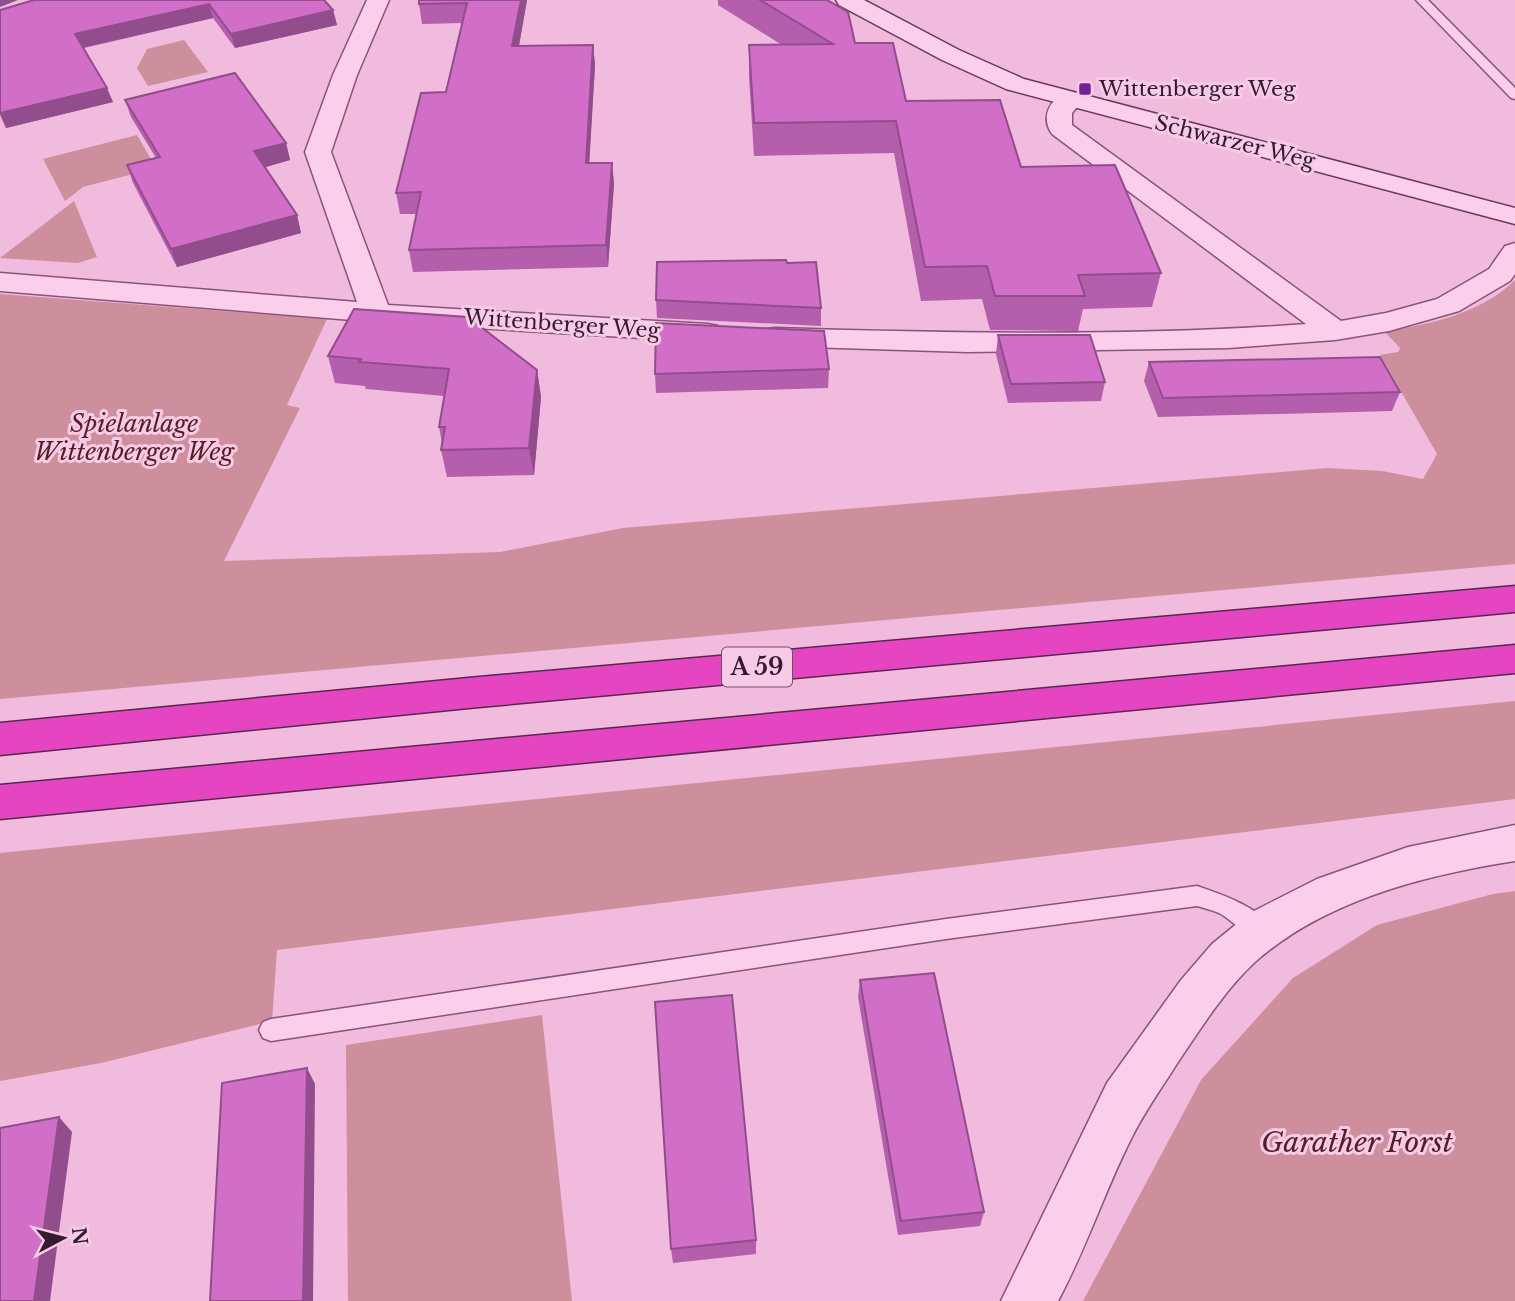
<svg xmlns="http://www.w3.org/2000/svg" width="1515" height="1301" viewBox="0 0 1515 1301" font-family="'Libre Baskerville',serif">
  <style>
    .green { fill: #ce8f9c }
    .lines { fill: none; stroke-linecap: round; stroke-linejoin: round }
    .lane-casing { stroke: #88547d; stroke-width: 3 }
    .street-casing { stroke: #88547d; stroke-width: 3 }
    .secondary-casing { stroke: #693861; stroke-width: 3 }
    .highway-casing { stroke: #55294f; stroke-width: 3 }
    .lane { fill: #fbceea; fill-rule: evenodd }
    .street { fill: #fbceea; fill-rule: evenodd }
    .secondary { fill: #fbceea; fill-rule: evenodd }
    .highway { fill: #e645c1; fill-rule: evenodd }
    .wall { fill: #b35fac }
    .shaded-wall { fill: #924d8c }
    .building { fill: #d06ec8; stroke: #924d8c; stroke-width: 2 }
    .poi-dot { fill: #71219a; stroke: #f7cbe6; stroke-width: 2.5 }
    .labels { text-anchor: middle; stroke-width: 6; stroke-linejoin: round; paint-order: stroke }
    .far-poi-label { font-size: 21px; fill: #361a32; stroke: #f7cbe6; text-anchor: start }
    .far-street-label { font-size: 21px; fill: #361a32; stroke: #f7cbe6 }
    .shield { fill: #f7cbe6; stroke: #704f68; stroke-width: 2 }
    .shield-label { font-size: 23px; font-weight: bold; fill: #361a32 }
    .park-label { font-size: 24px; font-style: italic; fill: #531f24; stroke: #f7cbe6 }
    .near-park-label { font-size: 28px; font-style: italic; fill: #531f24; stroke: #f7cbe6 }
  </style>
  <rect width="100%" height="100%" fill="#f0bbdc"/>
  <path class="green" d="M 184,40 L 208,72 L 148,86 L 137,68 L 147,49 Z
    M 137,135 L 156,168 L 83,187 L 65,201 L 43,159 Z
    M 74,201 L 97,257 L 78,263 L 0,258 Z
    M 1515,280 L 1515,564 L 0,699 L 0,294 L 327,319 L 287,405 L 300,408 L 224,561 L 500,552 L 623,528 L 1328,468 L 1382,471 L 1423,479 L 1437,454 L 1380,355 L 1398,352 L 1400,348 L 1384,331 C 1429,325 1482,313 1515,280 Z
    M 1515,701 L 1515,799 L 277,950 L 272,1021 L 101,1063 L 0,1081 L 0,853 Z
    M 1515,891 L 1515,1301 L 1083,1301 L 1201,1080 L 1293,978 L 1377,925 L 1493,894 Z
    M 542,1015 L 572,1301 L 348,1301 L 346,1045 Z"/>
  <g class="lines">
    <g class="lane-casing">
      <path id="lane" d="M 1416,0 L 1428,0 L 1515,88 L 1515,99 L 1511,98 Z
        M 1197,886 C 1220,894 1261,907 1272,930 L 1269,937 C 1250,944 1235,921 1219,913 C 1212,910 1204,908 1197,906 L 946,939 L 271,1041 L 263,1038 L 259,1030 L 263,1022 L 271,1019 L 946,919 Z"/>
    </g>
    <g class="street-casing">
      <path id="street" d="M 367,0 L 389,0 L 357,75 L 331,152 L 388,305 L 707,324 L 718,326 L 722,333 L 718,340 L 707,342 L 376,322 L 0,291 L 0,273 L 357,302 L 305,152 L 333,75 Z
        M 1070,92 L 1079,95 L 1083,100 L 1072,113 L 1072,125 L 1341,321 L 1386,313 L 1437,299 L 1489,269 L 1505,246 L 1515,243 L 1515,274 L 1510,281 L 1459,311 L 1389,331 L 1335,340 L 1228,348 L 968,352 L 774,346 L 763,344 L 759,337 L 763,330 L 774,328 C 951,333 1129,337 1306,324 L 1052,134 C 1040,117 1050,97 1070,92 Z
        M 1515,825 L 1515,861 C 1425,875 1325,900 1255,962 C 1225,990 1203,1025 1180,1059 C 1163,1086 1144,1112 1130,1141 C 1104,1193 1086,1249 1058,1301 L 1001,1301 L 1107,1083 L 1181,980 L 1212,944 L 1250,913 L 1317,879 L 1408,847 Z"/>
    </g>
    <g class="secondary-casing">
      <path id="secondary" d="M 836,0 L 864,0 L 959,50 L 1024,79 L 1515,208 L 1515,224 L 1006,89 L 942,60 L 839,5 Z"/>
    </g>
    <g class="highway-casing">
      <path id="highway" d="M 1515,586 L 1515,612 L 479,707 L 0,755 L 0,723 L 479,677 Z
        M 1515,645 L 1515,673 L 0,819 L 0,785 Z"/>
    </g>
    <use href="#lane" class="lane"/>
    <use href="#street" class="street"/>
    <use href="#secondary" class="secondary"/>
    <use href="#highway" class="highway"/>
  </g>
  <path class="wall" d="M 324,0 L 333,10 L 337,25 L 235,48 L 213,18 L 84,48 L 113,102 L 6,128 L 0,115 L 0,10 Z
    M 419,0 L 527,0 L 519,46 L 593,45 L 595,65 L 589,163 L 612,163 L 614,184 L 608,267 L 413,272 L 409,250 L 416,214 L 400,214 L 396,193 L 446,92 L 462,23 L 422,24 L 419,4 Z
    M 718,0 L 827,0 L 855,43 L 906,101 L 1021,167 L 1161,273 L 1152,307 L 1083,309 L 1078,331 L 990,330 L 982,299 L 921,301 L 894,153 L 754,156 L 749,77 L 749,45 L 782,45 L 718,5 Z
    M 125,100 L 286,143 L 290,160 L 265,167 L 297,215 L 301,233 L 177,267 L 133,183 L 127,165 L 156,158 L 131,117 Z
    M 787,263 L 821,308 L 821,326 L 657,318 L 656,300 Z
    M 998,335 L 1105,382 L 1101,401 L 1008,403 L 996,354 Z
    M 328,356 L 537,370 L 541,397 L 534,475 L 447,477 L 441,450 L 442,443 L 439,427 L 444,396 L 366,389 L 365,386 L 335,383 Z
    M 1149,362 L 1400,392 L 1392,411 L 1158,417 L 1144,381 Z
    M 829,369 L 828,388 L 656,393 L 655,374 Z
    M 860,980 L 984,1212 L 980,1226 L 898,1235 L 858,997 Z
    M 756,1240 L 756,1254 L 673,1263 L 671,1249 Z"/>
  <path class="shaded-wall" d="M 0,0 L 18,0 L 0,7 Z
    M 521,0 L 527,0 L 515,67 L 512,46 Z
    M 209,4 L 213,18 L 81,48 L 75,34 Z
    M 333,10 L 337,25 L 235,48 L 231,34 Z
    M 593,45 L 595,65 L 588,185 L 586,163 Z
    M 107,88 L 113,102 L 6,128 L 0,113 Z
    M 286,143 L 290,160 L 259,169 L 254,151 Z
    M 612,163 L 614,184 L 608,267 L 606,245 Z
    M 297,215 L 301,233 L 177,267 L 171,249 Z
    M 537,370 L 541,397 L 534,475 L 529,448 Z
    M 307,1068 L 315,1084 L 313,1301 L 303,1301 Z
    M 59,1117 L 72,1132 L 50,1301 L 34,1301 Z"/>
  <path class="building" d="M 34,0 L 324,0 L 333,10 L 231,34 L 209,4 L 75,34 L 107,88 L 0,113 L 0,10 Z
    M 419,0 L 521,0 L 512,46 L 593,45 L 586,163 L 612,163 L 606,245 L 409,250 L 421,192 L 396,193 L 421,93 L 446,92 L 467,3 L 419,4 Z
    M 760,0 L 827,0 L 848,12 L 855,43 L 893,43 L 906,101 L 1000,100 L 1021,167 L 1115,165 L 1161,273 L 1078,275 L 1085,296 L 995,296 L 987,266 L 925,267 L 896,121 L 754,123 L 749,45 L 833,44 Z
    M 235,73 L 286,143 L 254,151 L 297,215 L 171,249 L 127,165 L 160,157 L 125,100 Z
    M 786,260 L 787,263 L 816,262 L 821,308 L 656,300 L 657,262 Z
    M 354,309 L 468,317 L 537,370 L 529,448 L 441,450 L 445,427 L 439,427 L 449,369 L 359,362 L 361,359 L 328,356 Z
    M 656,323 L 824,331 L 829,369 L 655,374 Z
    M 998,335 L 1090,335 L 1105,382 L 1011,384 Z
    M 1380,357 L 1400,392 L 1163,398 L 1149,362 Z
    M 934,973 L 984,1212 L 901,1221 L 860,980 Z
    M 732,995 L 756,1240 L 671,1249 L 655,1002 Z
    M 307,1068 L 303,1301 L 210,1301 L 222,1083 Z
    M 59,1117 L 34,1301 L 0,1301 L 0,1128 Z"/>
  <rect class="poi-dot" x="1078" y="82" width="14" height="14" rx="3.5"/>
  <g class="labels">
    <g class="far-poi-label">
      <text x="1099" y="96">Wittenberger Weg</text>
    </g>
    <g class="far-street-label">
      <text transform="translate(1235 142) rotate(14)" y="7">Schwarzer Weg</text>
      <text transform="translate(562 324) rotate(4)" y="7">Wittenberger Weg</text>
    </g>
    <rect class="shield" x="722" y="647.5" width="70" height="39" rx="5"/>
    <g class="shield-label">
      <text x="757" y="675">A 59</text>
    </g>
    <g class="park-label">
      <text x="134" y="432">Spielanlage<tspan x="134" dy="28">Wittenberger Weg</tspan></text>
    </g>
    <g class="near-park-label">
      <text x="1357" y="1152">Garather Forst</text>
    </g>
  </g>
  <g transform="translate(63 1238) rotate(83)" stroke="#f7cbe6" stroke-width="5" paint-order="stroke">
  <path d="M0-5L12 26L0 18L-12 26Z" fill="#361a32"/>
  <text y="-10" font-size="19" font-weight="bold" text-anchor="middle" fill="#361a32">N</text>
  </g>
</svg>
